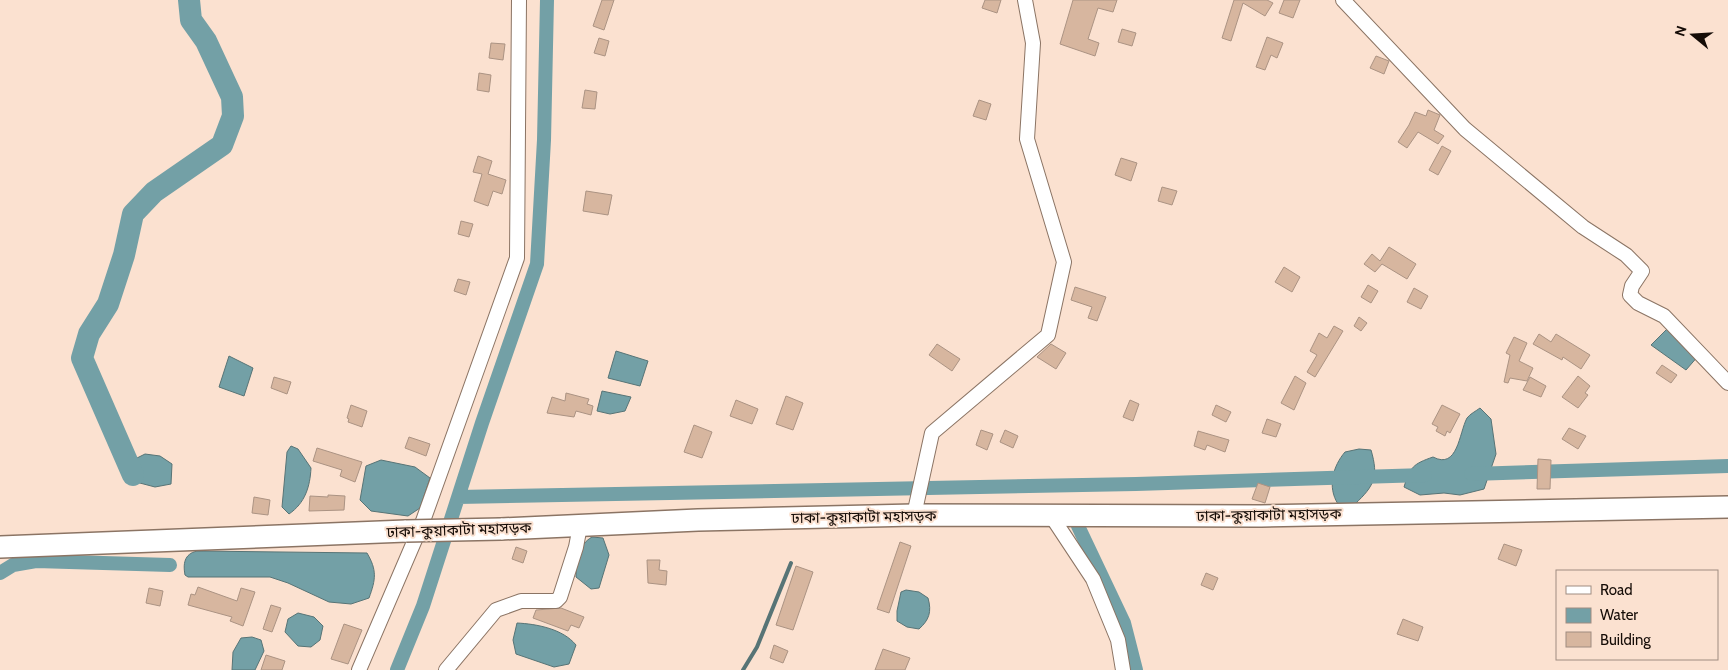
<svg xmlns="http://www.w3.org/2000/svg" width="1728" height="670" viewBox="0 0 1728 670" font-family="Cabin,'Noto Sans Bengali',sans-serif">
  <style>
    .water { fill: #73a0a6; stroke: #577476 }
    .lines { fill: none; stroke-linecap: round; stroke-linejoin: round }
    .stream { stroke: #577476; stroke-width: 4 }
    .canal { stroke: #73a0a6; stroke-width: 14 }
    .river { stroke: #73a0a6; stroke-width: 22 }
    .building { fill: #d7b69f; stroke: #ab9383 }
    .street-casing { stroke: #8b7464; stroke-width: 16 }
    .primary-casing { stroke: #8b7464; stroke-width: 24 }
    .street { stroke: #fff; stroke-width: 14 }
    .primary { stroke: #fff; stroke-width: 21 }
    .primary-bridge-casing { stroke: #8b7464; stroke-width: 24; stroke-linecap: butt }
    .primary-bridge { stroke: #fff; stroke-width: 21 }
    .labels { text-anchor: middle; stroke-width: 4; stroke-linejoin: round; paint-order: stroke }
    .street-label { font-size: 15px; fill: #150c07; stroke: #fbe1d0 }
  </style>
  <rect width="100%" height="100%" fill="#fbe1d0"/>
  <path class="water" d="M 1669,327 L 1699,355 L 1686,370 L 1651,345 Z
    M 616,351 L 648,361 L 640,386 L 608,378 Z
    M 229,356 L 253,368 L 244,396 L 219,387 Z
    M 602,391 L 631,397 L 625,411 L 610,414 L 597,411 Z
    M 1480,408 L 1491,419 L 1496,454 L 1484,489 L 1460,495 L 1444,493 L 1420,495 L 1404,487 C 1410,467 1413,464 1433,457 C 1458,470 1459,433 1467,418 C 1470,414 1476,411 1480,408 Z
    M 291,446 L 298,449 L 311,468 C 310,487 305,503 289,514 L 282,507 L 287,452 Z
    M 1359,449 L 1371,450 C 1379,477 1374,486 1355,504 L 1338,504 C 1327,487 1333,466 1345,452 Z
    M 145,454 L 160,456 L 172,464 L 171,484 L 155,487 L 136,482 L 133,471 L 137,458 Z
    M 381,460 L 415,467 L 430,478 L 420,508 L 408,516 L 371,511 L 360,500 L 366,466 Z
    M 592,537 L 603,538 L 609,555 L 599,588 L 591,589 L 576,577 C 576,561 578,545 592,537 Z
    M 197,551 L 367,553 C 377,570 376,579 369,598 L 351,604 L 329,602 L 288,583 L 270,577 L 188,577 L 185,575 C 183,564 184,554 197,551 Z
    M 906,590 L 919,592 L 928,598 C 932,612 929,620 919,629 L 907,627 L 897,621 L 897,611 L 901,592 Z
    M 298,613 L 314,617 L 323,626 L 320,640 L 311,647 L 298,646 L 285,632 L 288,619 Z
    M 517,623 C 537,624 563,629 576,645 L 569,664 L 554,667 L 516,654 L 513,640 Z
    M 252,637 L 261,640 L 264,651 L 255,670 L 232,670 L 233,652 L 241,638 Z"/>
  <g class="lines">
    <path class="stream" d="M 743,670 L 757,647 L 791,563"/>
    <path class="canal" d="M 1471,474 L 1728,466
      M 458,497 L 1136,484 L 1425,475
      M 1078,526 L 1124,623 L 1136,670
      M 0,573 L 13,565 L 36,561 L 170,565
      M 397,670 L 423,606 L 482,423 L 537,264 L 544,140 L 547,0"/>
    <path class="river" d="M 133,475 L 82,358 L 89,334 L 108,304 L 124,255 L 133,214 L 154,192 L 222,145 L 233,116 L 232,97 L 206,41 L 191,20 L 189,0"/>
  </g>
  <path class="building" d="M 602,0 L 614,0 L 604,30 L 593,26 Z
    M 985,0 L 1001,0 L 997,13 L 982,8 Z
    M 1073,0 L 1117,0 L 1113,12 L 1098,8 L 1088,39 L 1099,43 L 1095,56 L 1060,44 Z
    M 1234,0 L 1267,0 L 1273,3 L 1265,16 L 1243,3 L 1231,41 L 1222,38 Z
    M 1284,0 L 1300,0 L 1293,18 L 1279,13 Z
    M 1122,29 L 1136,33 L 1132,46 L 1118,42 Z
    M 1267,37 L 1283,43 L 1277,58 L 1271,55 L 1265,70 L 1256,67 Z
    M 599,38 L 609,41 L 605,56 L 594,53 Z
    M 491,43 L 505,44 L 503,60 L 489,58 Z
    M 1376,56 L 1389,61 L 1384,74 L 1370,68 Z
    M 479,73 L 491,75 L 489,92 L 477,90 Z
    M 585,90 L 597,92 L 595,109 L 582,108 Z
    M 979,100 L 991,104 L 986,120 L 973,116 Z
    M 1428,110 L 1440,115 L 1434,130 L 1444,136 L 1438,144 L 1418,132 L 1407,148 L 1398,142 L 1409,125 L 1415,112 L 1426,116 Z
    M 1442,146 L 1451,151 L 1438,175 L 1429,170 Z
    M 478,156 L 492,161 L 488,174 L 506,180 L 502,194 L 493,191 L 488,206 L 474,201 L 482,174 L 473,172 Z
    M 1121,158 L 1137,163 L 1131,181 L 1115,175 Z
    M 1162,187 L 1177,191 L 1172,205 L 1158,201 Z
    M 586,191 L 612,195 L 608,215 L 583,211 Z
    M 461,221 L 473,224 L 469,237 L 458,234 Z
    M 1389,247 L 1416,264 L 1407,279 L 1382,264 L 1375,272 L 1364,264 L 1372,254 L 1380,261 Z
    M 1284,267 L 1300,277 L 1292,292 L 1275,282 Z
    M 458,279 L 470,282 L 466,295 L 454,291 Z
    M 1368,285 L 1378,291 L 1371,303 L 1361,297 Z
    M 1075,287 L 1106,297 L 1097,321 L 1088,318 L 1092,307 L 1071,300 Z
    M 1414,288 L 1428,296 L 1421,309 L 1407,302 Z
    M 1359,317 L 1367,323 L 1361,331 L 1354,326 Z
    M 1334,326 L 1343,331 L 1315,377 L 1307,372 L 1317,355 L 1310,351 L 1319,333 L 1327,338 Z
    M 1539,334 L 1551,342 L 1556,334 L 1590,355 L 1581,369 L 1563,357 L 1562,360 L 1533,344 Z
    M 1514,337 L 1527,343 L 1519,361 L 1533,368 L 1527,381 L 1510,378 L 1508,383 L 1504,382 L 1510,355 L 1506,353 Z
    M 937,344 L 960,359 L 952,371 L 929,355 Z
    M 1051,344 L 1066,353 L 1056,369 L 1037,357 Z
    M 1662,365 L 1677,375 L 1671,383 L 1656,373 Z
    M 1295,376 L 1306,383 L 1294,410 L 1281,403 Z
    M 1578,376 L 1590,386 L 1585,393 L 1588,395 L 1578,408 L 1562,397 Z
    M 274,377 L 291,382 L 287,394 L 271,388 Z
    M 1530,377 L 1546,386 L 1541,397 L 1523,390 Z
    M 566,393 L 589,399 L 587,404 L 593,406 L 591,415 L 576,411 L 574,417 L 547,413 L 552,397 L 565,401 Z
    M 786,396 L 803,403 L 793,430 L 776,424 Z
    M 736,400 L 758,409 L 752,424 L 730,416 Z
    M 1130,400 L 1139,404 L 1133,421 L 1123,417 Z
    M 351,405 L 367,411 L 362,427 L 348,422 L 349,419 L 347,418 Z
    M 1216,405 L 1231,412 L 1226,422 L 1212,415 Z
    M 1442,405 L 1460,414 L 1450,433 L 1447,431 L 1445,436 L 1436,431 L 1438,427 L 1432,424 Z
    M 1267,419 L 1281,424 L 1276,437 L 1262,433 Z
    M 694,425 L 712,432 L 702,458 L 684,452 Z
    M 1569,428 L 1586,436 L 1578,449 L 1562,439 Z
    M 981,430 L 993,434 L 987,450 L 976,445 Z
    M 1005,430 L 1018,436 L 1013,448 L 1000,442 Z
    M 1198,431 L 1229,440 L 1225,452 L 1207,445 L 1205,450 L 1194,446 Z
    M 409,437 L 430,444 L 426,456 L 405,448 Z
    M 317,448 L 362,462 L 355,482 L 340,476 L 342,470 L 313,461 Z
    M 1538,459 L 1551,460 L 1550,489 L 1537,489 Z
    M 1258,483 L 1270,487 L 1265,503 L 1252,499 Z
    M 328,495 L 345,496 L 344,510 L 309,511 L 310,496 L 328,497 Z
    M 254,497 L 270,500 L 268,515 L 252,513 Z
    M 900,542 L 911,546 L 889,613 L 877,609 Z
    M 1504,544 L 1522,550 L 1516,566 L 1498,559 Z
    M 516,547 L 527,551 L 523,563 L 512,559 Z
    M 647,560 L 660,560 L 659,570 L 667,571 L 666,585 L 648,583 Z
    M 796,566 L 813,572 L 793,630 L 776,625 Z
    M 1206,573 L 1218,578 L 1213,590 L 1201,585 Z
    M 198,587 L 237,601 L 241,588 L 255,592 L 243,626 L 230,621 L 232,617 L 188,605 L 191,594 L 195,595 Z
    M 149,588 L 163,591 L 160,606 L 146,603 Z
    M 271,605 L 281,608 L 272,632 L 263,629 Z
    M 561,608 L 584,617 L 579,628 L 571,625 L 568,631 L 533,618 L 536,610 Z
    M 1403,619 L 1423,627 L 1418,641 L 1397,634 Z
    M 344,624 L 362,630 L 348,664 L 331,659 Z
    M 774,645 L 788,651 L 783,663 L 770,658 Z
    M 883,649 L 910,658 L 905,670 L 875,670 Z
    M 266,655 L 285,661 L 282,670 L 261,670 Z"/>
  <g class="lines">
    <g class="street-casing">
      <path id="street" d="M 1343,0 L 1465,129 L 1583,227 L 1626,255 L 1642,271 L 1632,286 L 1630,295 L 1638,303 L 1664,316 L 1728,383
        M 914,515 L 932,433 L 1048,335 L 1064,262 L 1027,139 L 1033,43 L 1025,0
        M 1052,517 L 1093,579 L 1118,640 L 1123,670
        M 359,670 L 423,521 L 517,258 L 519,0
        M 446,670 L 496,610 L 521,601 L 556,601 L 560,597 L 576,547 L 580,526"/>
    </g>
    <g class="primary-casing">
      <path id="primary" d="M 501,529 L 698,520 L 914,515 L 1261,516 L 1728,507
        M 0,547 L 406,531"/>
    </g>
    <use href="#street" class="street"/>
    <use href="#primary" class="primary"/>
    <g class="primary-bridge-casing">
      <path id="primary-bridge" d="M 406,531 L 501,529"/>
    </g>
    <use href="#primary-bridge" class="primary-bridge"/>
  </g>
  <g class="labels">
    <g class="street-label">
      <text transform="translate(1269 515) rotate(-1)" y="5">ঢাকা-কুয়াকাটা মহাসড়ক</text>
      <text transform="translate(864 517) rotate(-1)" y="5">ঢাকা-কুয়াকাটা মহাসড়ক</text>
      <text transform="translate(459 530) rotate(-2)" y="5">ঢাকা-কুয়াকাটা মহাসড়ক</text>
    </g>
  </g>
  <rect x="1556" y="570" width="162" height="90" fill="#fbe1d0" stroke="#9f8c80"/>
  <rect x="1566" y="586" width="25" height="8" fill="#ffffff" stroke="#9f8c80"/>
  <text x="1600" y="595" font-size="15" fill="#150c07">Road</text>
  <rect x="1566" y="608" width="25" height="15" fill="#73a0a6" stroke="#9f8c80"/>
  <text x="1600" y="620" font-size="15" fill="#150c07">Water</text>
  <rect x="1566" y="632" width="25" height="15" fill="#d7b69f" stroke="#9f8c80"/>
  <text x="1600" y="645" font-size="15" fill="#150c07">Building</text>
  <g transform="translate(1693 35) rotate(288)" stroke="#fbe1d0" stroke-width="4" paint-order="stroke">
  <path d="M0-4L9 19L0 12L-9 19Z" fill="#150c07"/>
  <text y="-8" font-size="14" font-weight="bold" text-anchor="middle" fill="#150c07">N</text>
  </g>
</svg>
